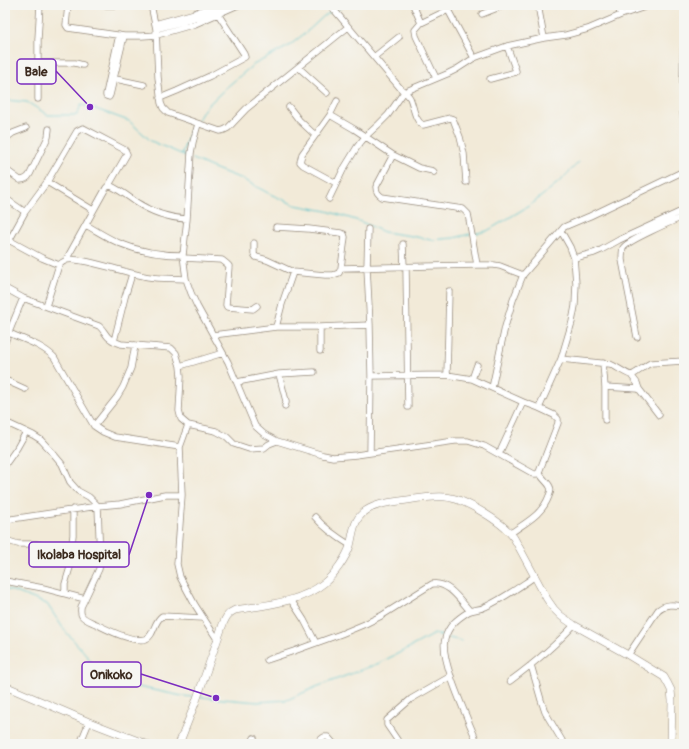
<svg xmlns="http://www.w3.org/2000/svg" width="689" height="749" viewBox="0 0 689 749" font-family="Pangolin,sans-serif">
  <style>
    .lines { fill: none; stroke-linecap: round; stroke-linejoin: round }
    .stream { stroke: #55c3cb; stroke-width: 1 }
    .minor-casing { stroke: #968a7b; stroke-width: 7 }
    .major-casing { stroke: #968a7b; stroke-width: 8 }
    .minor { stroke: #fff; stroke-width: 5.5 }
    .major { stroke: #fff; stroke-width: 7 }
    .leader { fill: none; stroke: #7b2cbf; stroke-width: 1.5 }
    .callout-dot { fill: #7b2cbf; stroke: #f6f6f2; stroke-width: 1.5 }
    .callout { fill: #f6f6f2; stroke: #7b2cbf; stroke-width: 1.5 }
    .callout-label { font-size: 13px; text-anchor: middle; font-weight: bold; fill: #3b2a1e }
  </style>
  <rect width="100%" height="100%" fill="#f6f6f2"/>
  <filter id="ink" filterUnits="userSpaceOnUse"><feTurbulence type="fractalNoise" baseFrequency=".025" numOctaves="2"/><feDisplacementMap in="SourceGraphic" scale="8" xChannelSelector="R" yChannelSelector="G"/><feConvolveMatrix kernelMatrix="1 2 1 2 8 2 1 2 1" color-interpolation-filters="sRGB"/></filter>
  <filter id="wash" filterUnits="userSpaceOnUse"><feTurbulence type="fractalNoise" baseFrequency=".012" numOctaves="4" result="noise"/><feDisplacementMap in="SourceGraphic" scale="16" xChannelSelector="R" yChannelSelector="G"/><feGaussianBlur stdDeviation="0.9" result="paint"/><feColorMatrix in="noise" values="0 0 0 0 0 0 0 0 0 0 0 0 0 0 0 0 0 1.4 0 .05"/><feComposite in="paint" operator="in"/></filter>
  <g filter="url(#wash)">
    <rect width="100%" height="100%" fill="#f2ead8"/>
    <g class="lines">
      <path class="stream" d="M 338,9 L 345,5
        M 5,100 L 27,102 L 48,115 L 77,115 L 81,105 L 90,107 L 129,121 L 151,141 L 188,157
        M 197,121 L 205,108 L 228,86 L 253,65 L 289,46 L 310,29 L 324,16 L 333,11
        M 182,153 L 189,133 L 194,125
        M 193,159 L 211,167 L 242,179 L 270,194 L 295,205 L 327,211 L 359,221 L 384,232 L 412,236 L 431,240 L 454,238 L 470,234
        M 473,234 L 487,231 L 532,204 L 560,181 L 579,162
        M 5,589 L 16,592 L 47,604 L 65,631 L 84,652 L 98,671 L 122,684 L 153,690 L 182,696 L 195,697
        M 449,638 L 462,641
        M 200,697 L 258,702 L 287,700 L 316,687 L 377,664 L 403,651 L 434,634 L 444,636"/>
    </g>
  </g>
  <g filter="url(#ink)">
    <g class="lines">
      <g class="minor-casing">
        <path id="minor" d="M 68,5 L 66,25 L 68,28 L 124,36 L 142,36 L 157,35 L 195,24 L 238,5
          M 106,5 L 138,5
          M 151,5 L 156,29 L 158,77 L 161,103 L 163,108 L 168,113 L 220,131 L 224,130 L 228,128 L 246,109 L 348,27
          M 330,5 L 401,89 C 404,92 408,94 410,98 C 414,107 414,120 423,125 L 450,118 L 453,119 L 460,137 L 464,154 L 466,182
          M 413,5 L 421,23 L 415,30 L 416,36 L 436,78
          M 538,5 L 544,38
          M 617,5 L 621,15
          M 482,14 L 505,5
          M 421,23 L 448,10 L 474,58
          M 155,24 L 195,13 L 214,5
          M 156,29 L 185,21 L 201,16 L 226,5
          M 119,35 L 106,94 L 106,96 L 109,97 L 110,95 L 124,36
          M 374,57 L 399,37
          M 38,63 L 75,63 L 83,65
          M 298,67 L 327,93
          M 111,78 L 144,85
          M 490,79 L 516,72 L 516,71 L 507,46
          M 160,98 L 177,91 L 210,76 L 245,57 L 244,54 L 218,14
          M 38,99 L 38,39 L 40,5
          M 289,107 L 299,120 L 315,135
          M 330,115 L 337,101
          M 198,124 L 193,142 L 191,153 L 187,219 L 183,255 L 186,279 L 191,293 L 197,306 L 228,362 L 255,426 L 264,434 L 277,441
          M 5,139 L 13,133 L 26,128
          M 393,155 L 376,187 C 376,192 378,194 382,197 L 463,209 L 468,214 L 471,230 L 477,265
          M 5,169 L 20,180 C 24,180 28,178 30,174 L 48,137 L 49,129
          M 47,182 L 93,210
          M 336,183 L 303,165 L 300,162 L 302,154 L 330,115 L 354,129 L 393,155 L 419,168 L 433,171 L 434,172
          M 109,185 C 120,190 126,195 136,202 C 151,212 169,218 187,219
          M 5,198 L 25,212
          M 329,199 L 343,170 L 357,147 L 365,137 L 379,124 L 388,115 L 404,92 L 447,74 L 457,69 L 474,58 L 507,46 L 544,38 L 566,35 L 588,29 L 621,15 L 651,5
          M 86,225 C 97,231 107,238 119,243 C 138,251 161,255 183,255
          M 276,227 L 309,229 L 341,233 L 344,234 L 345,237 L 341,268
          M 368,229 L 367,268 L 370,325 L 371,376 L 370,453
          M 5,238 L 42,258 L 59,265 C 61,263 64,261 67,260 C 79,256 132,275 149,277 C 161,279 174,278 186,279
          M 9,241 L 25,212 L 47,182 L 77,131 L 83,128 L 85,129 L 125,150 L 127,154 L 109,185 L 106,188 L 66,260
          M 254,243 L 254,254 L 256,257 L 267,260 L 293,272 L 325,275 L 333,275 L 339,273 L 341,268 L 477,265 L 494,265 L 500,266 L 523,275
          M 403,244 L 404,267
          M 183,258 L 222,260 L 227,264 L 229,266 L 226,305 L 227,307 L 253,309 L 257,306
          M 574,258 L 594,253 L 601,250 L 619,240 L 684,210
          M 406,267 L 408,407
          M 5,288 L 23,298 L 99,326 C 103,329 105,334 108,337 C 112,341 116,342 121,344 L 171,348 L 176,353 L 180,366 L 181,376 L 179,411 L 181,419 L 188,425 L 216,431 L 227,437 L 234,444 L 249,449 L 264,448 L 269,444 L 277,441 L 323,455 L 333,457 L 356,455 L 455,441 L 468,441 L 484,446 L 534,474 L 537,474 L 539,472 L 558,423 L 558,419 L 554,415 L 539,408 L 523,402 L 472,379 L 447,375 L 371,376
          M 46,306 L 59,265
          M 276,327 L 282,304 L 293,272
          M 320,327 L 320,351
          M 9,333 C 25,340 42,345 54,357 L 94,426 L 103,432 L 115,437 L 180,447
          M 213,335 L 276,327 L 320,327 L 370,325
          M 637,337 L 622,260 C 622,256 622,252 623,248 C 627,241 674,220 684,217
          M 114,341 L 125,297 L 132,274
          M 5,342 L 23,298
          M 561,359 L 610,364 C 615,366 628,375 631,375 C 632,375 636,373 637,372 C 642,369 646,365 651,363 L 684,361
          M 603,363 L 605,387 L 605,420
          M 180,366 L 223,353
          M 279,374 L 286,401 L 286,403 L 285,406
          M 447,375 L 449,291
          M 631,375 L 637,383 L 639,389 L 659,415
          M 472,379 L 477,365
          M 5,380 L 25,389
          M 237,382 L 279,374 L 314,372
          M 605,387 L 639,389
          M 492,388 L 505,327 L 513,300 L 523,275 L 564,227 L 590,216 L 684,171
          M 539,408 L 561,359 L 572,322 L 575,306 L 576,283 L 574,258 L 570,247 L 561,231
          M 5,422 L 33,435 L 41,440 L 52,452 L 62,464 L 70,482 L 78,491 L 89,497 L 98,506 L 100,561 L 99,569 L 81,607 C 81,610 80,613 82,616 C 85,620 92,622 96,624 C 108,630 133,643 146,639 C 154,636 154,621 162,616 L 203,618
          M 188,425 L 180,447 L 182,495 L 177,564 L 180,577 L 195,605 L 217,639
          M 94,426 L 117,397 L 123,387 L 131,368 L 135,345
          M 499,454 L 523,402
          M 5,465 L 17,448 L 26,432
          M 315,517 C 325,529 337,537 350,545
          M 5,520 L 98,506 L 120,504 L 165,495 L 182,495
          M 511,533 C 526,522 542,515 549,496 C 550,493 552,490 550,487 C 548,482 542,479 539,472
          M 5,540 L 18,544 L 36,544 L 71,552 L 71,564 L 65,584 L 65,593
          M 71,552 L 73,535 L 73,509
          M 5,581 L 43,588 L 85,599
          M 291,600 L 304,620 L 316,643
          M 628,655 L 658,610 C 666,603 675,605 684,606
          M 267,660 L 294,651 L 316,643 L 341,634 L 365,624 L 381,616 L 432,584 C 448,581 460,600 470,611
          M 531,665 L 541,700 L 545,712 L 564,744
          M 510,681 C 533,664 555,646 574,625
          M 80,744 L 89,722
          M 251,744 L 254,738
          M 315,744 L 324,737 L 328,737 L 334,744
          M 400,744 L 387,725 L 387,720 L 411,699 L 451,676
          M 475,744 L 475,737 C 467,717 439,658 445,639 C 448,626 457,619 468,612 C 473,609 480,610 485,607 C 503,599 519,587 534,577"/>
      </g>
      <g class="major-casing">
        <path id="major" d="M 684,44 L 683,104 L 684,118
          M 5,686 L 89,722 L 146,744
          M 179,744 L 196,701 L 223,624 C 226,617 228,613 235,610 C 265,605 300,603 324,583 C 334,575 346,558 350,546 C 353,535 353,521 363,513 C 373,504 388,503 400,501 C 415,499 430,496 445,497 C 464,498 504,523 514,538 L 547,599 L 554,609 L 561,616 L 574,625 L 628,655 L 664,677 L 668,684 L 671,690 L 672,701 L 671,744"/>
      </g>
      <use href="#minor" class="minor"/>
      <use href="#major" class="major"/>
    </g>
  </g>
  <path class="leader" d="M90 107L56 71M149 495L129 555M216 698L141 674"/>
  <g class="callout-dot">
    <circle cx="90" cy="107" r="4"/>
    <circle cx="149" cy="495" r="4"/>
    <circle cx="216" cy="698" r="4"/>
  </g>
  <g class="callout">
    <rect x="17" y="59" width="39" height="25" rx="4"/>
    <rect x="29" y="542" width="100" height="25" rx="4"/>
    <rect x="82" y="662" width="59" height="25" rx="4"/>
  </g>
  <g class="callout-label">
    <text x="36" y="76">Bale</text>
    <text x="79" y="559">Ikolaba Hospital</text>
    <text x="111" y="679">Onikoko</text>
  </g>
  <rect width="689" height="749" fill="none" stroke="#f6f6f2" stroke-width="20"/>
</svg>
